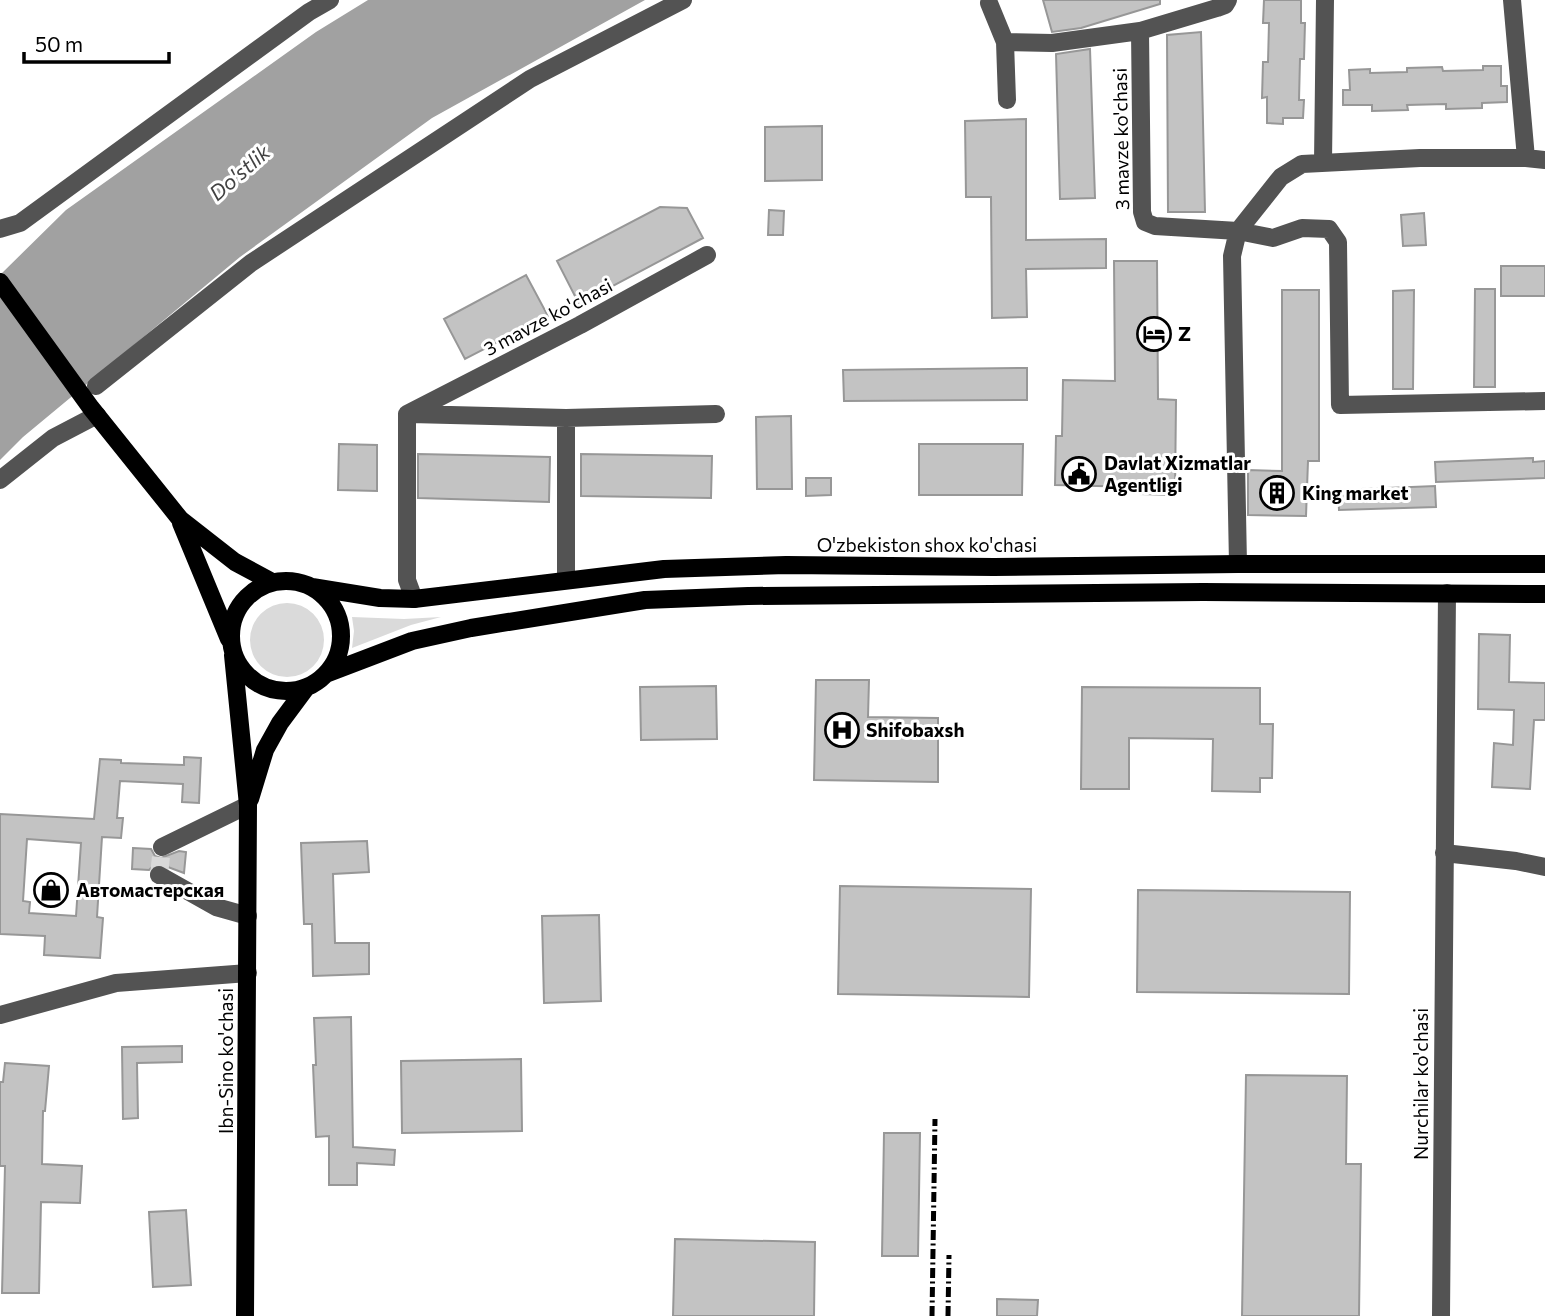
<svg xmlns="http://www.w3.org/2000/svg" width="1545" height="1316" viewBox="0 0 1545 1316" font-family="Commissioner,sans-serif">
  <style>
    .green { fill: #dadada }
    .water { fill: #a1a1a1 }
    .building { fill: #c3c3c3; stroke: #979797; stroke-width: 2; fill-rule: evenodd }
    .lines { fill: none; stroke-linecap: round; stroke-linejoin: round }
    .minor-tunnel { stroke: #d9d9d9; stroke-width: 18; stroke-dasharray: 18 9; stroke-linecap: butt }
    .minor { stroke: #535353; stroke-width: 18 }
    .major { stroke: #000; stroke-width: 18 }
    .rail { stroke: #000; stroke-width: 5; stroke-dasharray: 10 3.5 2 3.5; stroke-linecap: butt }
    .labels { text-anchor: middle; stroke-width: 6; stroke-linejoin: round; paint-order: stroke }
    .street-label { font-size: 19px; fill: #000; stroke: #fff }
    .poi-label { font-size: 19px; font-weight: bold; fill: #000; stroke: #fff; text-anchor: start }
    .water-label { font-size: 21px; font-style: italic; fill: #424242; stroke: #fff }
  </style>
  <rect width="100%" height="100%" fill="#fff"/>
  <path class="green" d="M250 640a37 37 0 1 1 74 0a37 37 0 1 1-74 0Z
    M 352,617 L 404,619 L 441,617 L 411,625 L 352,648 L 354,631 Z"/>
  <path class="water" d="M 368,0 L 645,0 L 432,118 L 240,257 L 23,437 L 0,460 L 0,275 L 66,210 L 316,32 Z"/>
  <path class="building" d="M 1043,0 L 1160,0 L 1160,4 L 1081,28 L 1052,32 Z
    M 1264,0 L 1301,0 L 1301,23 L 1305,23 L 1304,59 L 1300,59 L 1299,100 L 1304,100 L 1303,118 L 1283,118 L 1283,124 L 1267,123 L 1267,97 L 1262,98 L 1263,62 L 1268,62 L 1269,23 L 1263,23 Z
    M 1201,32 L 1205,212 L 1168,212 L 1167,35 Z
    M 1090,49 L 1095,198 L 1060,199 L 1056,54 Z
    M 1483,66 L 1501,66 L 1501,86 L 1507,86 L 1507,102 L 1482,103 L 1482,108 L 1446,109 L 1446,104 L 1407,105 L 1408,110 L 1372,111 L 1372,105 L 1343,105 L 1343,90 L 1350,90 L 1349,70 L 1370,69 L 1370,73 L 1407,72 L 1407,68 L 1442,67 L 1443,71 L 1483,70 Z
    M 1026,119 L 1026,240 L 1106,239 L 1106,268 L 1026,269 L 1027,317 L 992,318 L 991,197 L 966,197 L 965,121 Z
    M 822,126 L 822,180 L 765,181 L 765,127 Z
    M 660,207 L 687,208 L 703,238 L 579,304 L 557,261 Z
    M 769,210 L 784,211 L 783,235 L 768,235 Z
    M 1424,213 L 1426,245 L 1403,246 L 1401,215 Z
    M 1114,261 L 1157,261 L 1158,399 L 1176,400 L 1175,495 L 1140,494 L 1138,487 L 1055,485 L 1056,436 L 1062,436 L 1063,380 L 1115,381 Z
    M 1501,266 L 1545,266 L 1545,296 L 1501,296 Z
    M 526,275 L 548,316 L 465,359 L 444,319 Z
    M 1475,289 L 1495,289 L 1495,387 L 1474,387 Z
    M 1282,290 L 1319,290 L 1319,461 L 1308,461 L 1306,516 L 1248,515 L 1248,470 L 1282,471 Z
    M 1414,290 L 1413,389 L 1393,389 L 1393,291 Z
    M 1027,368 L 1027,400 L 844,401 L 843,370 Z
    M 791,416 L 792,489 L 757,489 L 756,417 Z
    M 339,444 L 377,445 L 377,491 L 338,490 Z
    M 919,444 L 1023,444 L 1022,495 L 919,495 Z
    M 418,454 L 550,457 L 549,502 L 418,498 Z
    M 581,454 L 712,456 L 711,498 L 581,496 Z
    M 1533,458 L 1533,462 L 1545,461 L 1545,478 L 1436,482 L 1435,462 Z
    M 806,478 L 831,478 L 831,495 L 806,496 Z
    M 1435,486 L 1436,507 L 1339,510 L 1338,490 Z
    M 1479,634 L 1510,635 L 1509,682 L 1545,683 L 1545,720 L 1534,720 L 1530,789 L 1492,787 L 1494,743 L 1513,745 L 1514,710 L 1478,709 Z
    M 816,680 L 869,680 L 868,717 L 938,718 L 938,782 L 814,780 Z
    M 716,686 L 717,739 L 641,740 L 640,687 Z
    M 1082,687 L 1260,688 L 1260,724 L 1273,724 L 1272,778 L 1260,778 L 1260,792 L 1212,791 L 1213,739 L 1129,738 L 1129,789 L 1081,789 Z
    M 184,757 L 201,758 L 199,803 L 182,802 L 183,784 L 120,781 L 117,818 L 123,818 L 121,838 L 102,837 L 97,917 L 103,918 L 100,958 L 44,955 L 45,936 L 0,934 L 0,814 L 94,819 L 100,759 L 121,760 L 121,763 L 184,765 ZM 27,839 L 81,843 L 76,916 L 29,913 L 30,902 L 23,901 Z
    M 367,841 L 369,872 L 333,874 L 335,943 L 369,943 L 369,974 L 313,976 L 312,924 L 304,924 L 301,843 Z
    M 133,848 L 151,849 L 155,856 L 161,858 L 179,851 L 186,852 L 184,873 L 160,864 L 153,866 L 149,870 L 132,869 Z
    M 840,886 L 1031,889 L 1029,997 L 838,994 Z
    M 1138,890 L 1350,892 L 1349,994 L 1137,992 Z
    M 599,915 L 601,1001 L 544,1003 L 542,916 Z
    M 351,1017 L 353,1147 L 395,1150 L 394,1165 L 357,1163 L 357,1185 L 329,1185 L 329,1136 L 316,1137 L 313,1065 L 316,1065 L 314,1018 Z
    M 182,1046 L 182,1062 L 137,1063 L 138,1118 L 123,1119 L 122,1047 Z
    M 521,1059 L 522,1131 L 402,1133 L 401,1061 Z
    M 5,1063 L 49,1066 L 45,1111 L 43,1111 L 42,1164 L 82,1166 L 80,1203 L 41,1202 L 39,1293 L 2,1293 L 5,1166 L 0,1166 L 0,1082 L 3,1082 Z
    M 1246,1075 L 1347,1076 L 1346,1164 L 1361,1164 L 1359,1316 L 1242,1316 Z
    M 884,1133 L 920,1133 L 918,1256 L 882,1256 Z
    M 186,1210 L 191,1285 L 153,1287 L 149,1212 Z
    M 675,1239 L 815,1242 L 814,1316 L 673,1316 Z
    M 997,1299 L 1038,1300 L 1037,1316 L 997,1316 Z"/>
  <g class="lines">
    <path class="minor-tunnel" d="M 159,875 L 162,847"/>
    <path class="minor" d="M 1228,0 L 1225,5 L 1217,8 L 1140,31 L 1142,212 L 1145,222 L 1155,226 L 1238,231 L 1273,238 L 1302,228 L 1329,229 L 1338,242 L 1340,405 L 1545,401
      M 1512,0 L 1526,158
      M 989,3 L 1005,42 L 1052,43 L 1140,31
      M 1005,42 L 1007,100
      M 1323,162 L 1325,0
      M 0,229 L 20,223 L 309,12 L 330,0
      M 96,386 L 251,263 L 530,79 L 683,0
      M 407,414 L 580,325 L 707,255
      M 407,414 L 407,580 L 414,599
      M 411,414 L 566,418 L 566,580
      M 566,418 L 716,414
      M 0,480 L 53,438 L 97,415
      M 1238,564 L 1232,256 L 1238,231 L 1281,177 L 1302,164 L 1420,158 L 1526,158 L 1545,160
      M 162,847 L 248,805
      M 1444,853 L 1516,861 L 1545,867
      M 159,875 L 216,907 L 248,916
      M 0,1015 L 116,983 L 248,973
      M 1441,1316 L 1447,593"/>
    <path class="major" d="M 0,282 L 91,408 L 180,519 L 235,562 L 272,582
      M 181,523 L 229,639
      M231 636a55 55 0 1 1 110 0a55 55 0 1 1-110 0Z
      M 312,587 L 380,598 L 414,599 L 664,569 L 786,565 L 994,567 L 1238,564 L 1545,564
      M 233,655 L 248,805 L 245,1316
      M 328,673 L 412,641 L 471,628 L 645,600 L 748,596 L 1203,592 L 1545,594
      M 250,799 L 265,750 L 280,723 L 306,688"/>
    <path class="rail" d="M 932,1316 L 935,1119
      M 948,1316 L 949,1255"/>
  </g>
  <defs>
    <g id="hotel-ring" transform="scale(1.75)"><circle r="9.5" fill="#fff" stroke="#000" stroke-width="1.5"/><path d="M-6-4.5h1.5V1H6V5H4.5V3h-9V5H-6ZM-4 0a1.8 1.8 0 1 1 3.6 0ZM.5 0V-2.5h3Q6-2.5 6 0Z" fill="#000"/></g>
    <g id="civic-ring" transform="scale(1.75)"><circle r="9.5" fill="#fff" stroke="#000" stroke-width="1.5"/><path d="M-.6-6.5H3V-4.5H.6V-3L4-1V1h2V6H-6V1h2V-1L-.6-3ZM-1.2 2.5V6h2.4V2.5Z" fill="#000"/></g>
    <g id="building-ring" transform="scale(1.75)"><circle r="9.5" fill="#fff" stroke="#000" stroke-width="1.5"/><path d="M-4-6H4V6H1V3H-1V6H-4ZM-2.5-4.3h1.7v1.8h-1.7ZM.8-4.3h1.7v1.8H.8ZM-2.5-1h1.7V.8h-1.7ZM.8-1h1.7V.8H.8Z" fill="#000"/></g>
    <g id="hospital-ring" transform="scale(1.75)"><circle r="9.5" fill="#fff" stroke="#000" stroke-width="1.5"/><path d="M-5-5h3v3.5h4V-5h3V5h-3V1.5h-4V5h-3Z" fill="#000"/></g>
    <g id="shop-ring" transform="scale(1.75)"><circle r="9.5" fill="#fff" stroke="#000" stroke-width="1.5"/><path d="M-5-2.5h2.3a2.7 3.5 0 0 1 5.4 0H5L5.5 6h-11ZM-1.5-2.5h3a1.5 2.3 0 0 0-3 0Z" fill="#000"/></g>
  </defs>
  <g fill-rule="evenodd">
    <use href="#hotel-ring" x="1154" y="334"/>
    <use href="#civic-ring" x="1079" y="474"/>
    <use href="#building-ring" x="1277" y="493"/>
    <use href="#hospital-ring" x="842" y="730"/>
    <use href="#shop-ring" x="51" y="890"/>
  </g>
  <g class="labels">
    <g class="street-label">
      <text transform="translate(1121 139) rotate(-91)" y="7">3 mavze ko'chasi</text>
      <text transform="translate(548 317) rotate(-28)" y="7">3 mavze ko'chasi</text>
      <text x="927" y="552">O'zbekiston shox ko'chasi</text>
      <text transform="translate(226 1061) rotate(-90)" y="7">Ibn-Sino ko'chasi</text>
      <text transform="translate(1421 1084) rotate(-90)" y="7">Nurchilar ko'chasi</text>
    </g>
    <g class="poi-label">
      <text x="1178" y="341">Z</text>
      <text x="1104" y="470">Davlat Xizmatlar<tspan x="1104" dy="22">Agentligi</tspan></text>
      <text x="1302" y="500">King market</text>
      <text x="866" y="737">Shifobaxsh</text>
      <text x="76" y="897">Автомастерская</text>
    </g>
    <g class="water-label">
      <text transform="translate(240 173) rotate(-41)" y="7">Do'stlik</text>
    </g>
  </g>
  <path d="M24 52v10h145v-10" fill="none" stroke="#000000" stroke-width="3.5"/>
  <text x="35" y="52" font-size="21" fill="#000000" stroke="#ffffff" stroke-width="5" paint-order="stroke">50 m</text>
</svg>
